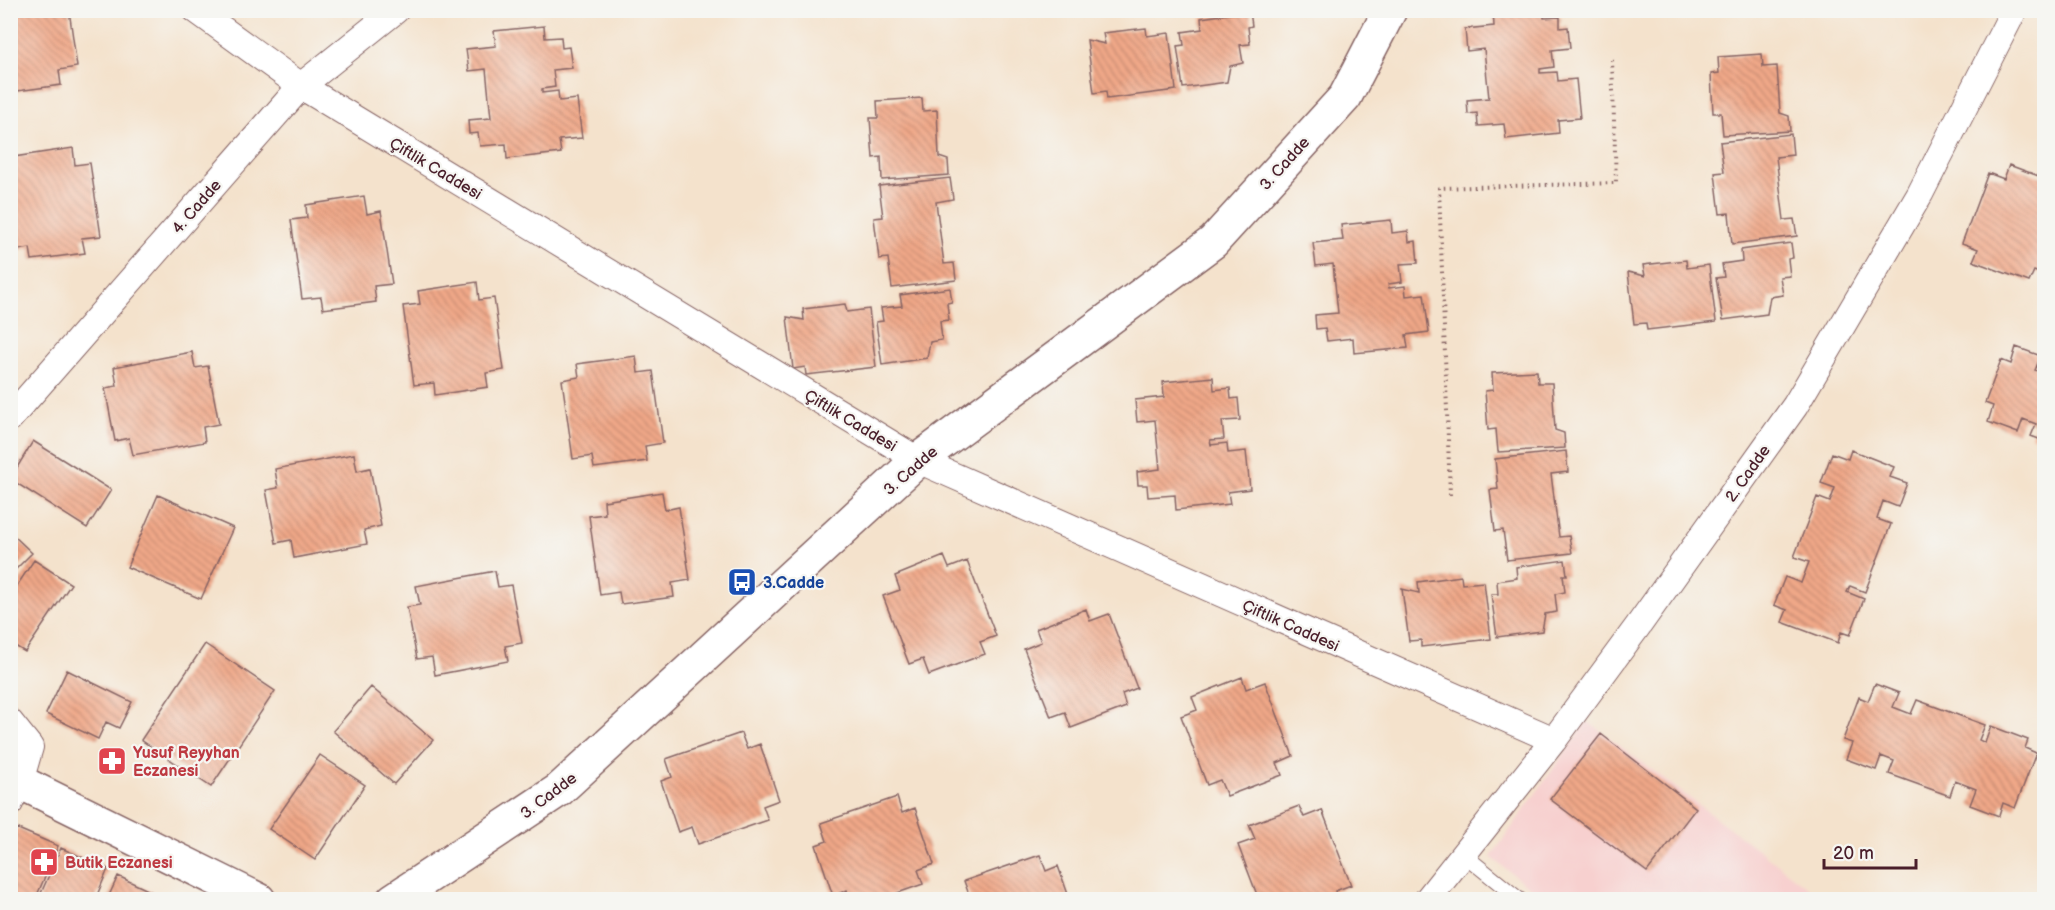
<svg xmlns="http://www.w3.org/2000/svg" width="2055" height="910" viewBox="0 0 2055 910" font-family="'Balsamiq Sans',sans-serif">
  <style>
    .built { fill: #f7d0cf }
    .building { fill: url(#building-back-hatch) }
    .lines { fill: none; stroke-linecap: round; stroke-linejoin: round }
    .lane-casing { stroke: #866363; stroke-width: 16 }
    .street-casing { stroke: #866363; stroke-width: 28 }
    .secondary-casing { stroke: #866363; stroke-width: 36 }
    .path { stroke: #866363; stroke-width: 4; stroke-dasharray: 1.5 4.5; stroke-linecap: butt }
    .lane { stroke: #fff; stroke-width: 14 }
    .street { stroke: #fff; stroke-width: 26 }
    .secondary { stroke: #fff; stroke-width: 33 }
    .labels { text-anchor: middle; stroke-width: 4.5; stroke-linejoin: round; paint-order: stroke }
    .street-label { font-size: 16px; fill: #4a1f2b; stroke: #f6f6f2 }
    .transit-label { font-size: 16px; font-weight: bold; fill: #164399; stroke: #f6f6f2; text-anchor: start }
    .health-label { font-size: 16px; font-weight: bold; fill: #be3a42; stroke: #f6f6f2; text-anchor: start }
  </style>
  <defs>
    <pattern id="building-back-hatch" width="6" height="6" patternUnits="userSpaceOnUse" patternTransform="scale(1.5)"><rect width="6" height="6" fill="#f0a888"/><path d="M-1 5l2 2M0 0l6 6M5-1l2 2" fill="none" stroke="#c4886f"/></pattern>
  </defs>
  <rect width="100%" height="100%" fill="#f6f6f2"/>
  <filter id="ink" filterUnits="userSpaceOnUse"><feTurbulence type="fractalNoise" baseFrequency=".0167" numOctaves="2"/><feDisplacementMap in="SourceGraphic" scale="12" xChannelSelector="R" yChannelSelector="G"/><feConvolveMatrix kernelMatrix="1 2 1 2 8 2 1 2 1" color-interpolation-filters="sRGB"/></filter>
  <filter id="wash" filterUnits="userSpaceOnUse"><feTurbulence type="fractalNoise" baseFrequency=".008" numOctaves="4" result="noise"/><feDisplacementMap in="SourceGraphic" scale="24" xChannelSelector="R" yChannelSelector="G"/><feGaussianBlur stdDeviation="1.35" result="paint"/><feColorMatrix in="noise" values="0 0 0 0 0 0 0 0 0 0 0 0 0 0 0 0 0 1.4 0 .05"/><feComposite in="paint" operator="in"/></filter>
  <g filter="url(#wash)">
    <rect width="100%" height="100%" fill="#f4e2cc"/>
    <path class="built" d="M 1587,721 L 1760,851 L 1823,899 L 1544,899 L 1491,857 Z"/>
    <g id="blocks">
      <path class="building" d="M 10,10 L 69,10 L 77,67 L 59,70 L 61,85 L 10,92 Z
        M 1543,10 L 1544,18 L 1560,17 L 1560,28 L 1568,27 L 1570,48 L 1552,50 L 1554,67 L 1540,69 L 1540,73 L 1557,72 L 1558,81 L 1576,79 L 1580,118 L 1558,120 L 1559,133 L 1506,139 L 1504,124 L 1478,126 L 1477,113 L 1468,114 L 1467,100 L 1489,98 L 1484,49 L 1467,51 L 1465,29 L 1494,26 L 1493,11 Z
        M 1250,11 L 1252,26 L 1248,27 L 1250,44 L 1240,45 L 1243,63 L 1230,66 L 1227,82 L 1183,88 L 1177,46 L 1184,45 L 1182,32 L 1202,29 L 1201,18 Z
        M 544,26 L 545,38 L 561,37 L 562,48 L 569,47 L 572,68 L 553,70 L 555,87 L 542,89 L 542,93 L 558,91 L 559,101 L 577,99 L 582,138 L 559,140 L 561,153 L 507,159 L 506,144 L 480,146 L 478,133 L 469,134 L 468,120 L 491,118 L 486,69 L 469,71 L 466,49 L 496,46 L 494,31 Z
        M 1146,28 L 1147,36 L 1169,33 L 1176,90 L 1107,99 L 1106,91 L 1094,93 L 1087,40 L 1105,44 L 1103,33 Z
        M 1762,54 L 1763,67 L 1777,66 L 1780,113 L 1789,116 L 1790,131 L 1723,135 L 1721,113 L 1713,113 L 1711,74 L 1719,73 L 1718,57 Z
        M 922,98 L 923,111 L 937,110 L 939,157 L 948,160 L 949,175 L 882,180 L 881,157 L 873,158 L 870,118 L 878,118 L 877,101 Z
        M 1791,134 L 1793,155 L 1776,157 L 1784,220 L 1794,219 L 1797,236 L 1732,244 L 1729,213 L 1720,214 L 1715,173 L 1724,172 L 1720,142 Z
        M 73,148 L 75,165 L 90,163 L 101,236 L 82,238 L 85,253 L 32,260 L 30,248 L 11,251 L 10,170 L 16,169 L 14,157 Z
        M 2009,165 L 2044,178 L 2044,275 L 2034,271 L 2029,282 L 1973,261 L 1978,249 L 1962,243 L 1988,173 L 2004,179 Z
        M 950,178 L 953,199 L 936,202 L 944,264 L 954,263 L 956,280 L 892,288 L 888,258 L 879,259 L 874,218 L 883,217 L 879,186 Z
        M 364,196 L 367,214 L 381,211 L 392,284 L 374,286 L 376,302 L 323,309 L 321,297 L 302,299 L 291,220 L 307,218 L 306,205 Z
        M 1391,220 L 1392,233 L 1408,231 L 1409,242 L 1416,241 L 1418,263 L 1400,264 L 1402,282 L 1388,284 L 1389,288 L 1405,286 L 1406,296 L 1424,294 L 1429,332 L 1406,335 L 1408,348 L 1354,353 L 1353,338 L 1327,341 L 1325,328 L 1316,329 L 1315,315 L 1338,313 L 1333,264 L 1316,266 L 1313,243 L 1343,240 L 1341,225 Z
        M 1791,243 L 1793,258 L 1788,259 L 1790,276 L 1780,277 L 1783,295 L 1770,297 L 1767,314 L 1723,320 L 1716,278 L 1724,277 L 1722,264 L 1742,261 L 1741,250 Z
        M 1686,260 L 1687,268 L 1709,265 L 1716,322 L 1647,330 L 1646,323 L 1634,324 L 1628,272 L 1645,276 L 1643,265 Z
        M 477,282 L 479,300 L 494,298 L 504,370 L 486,373 L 488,387 L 435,395 L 434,383 L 414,385 L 403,306 L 420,304 L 418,291 Z
        M 950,288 L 952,302 L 947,303 L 949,320 L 940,321 L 942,340 L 930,342 L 927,358 L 882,365 L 876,322 L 883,321 L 881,308 L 902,306 L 900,295 Z
        M 845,304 L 847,312 L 869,309 L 876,367 L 806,375 L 805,367 L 793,369 L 787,317 L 804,320 L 803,309 Z
        M 2016,347 L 2041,356 L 2035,370 L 2044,374 L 2044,441 L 2031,436 L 2036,424 L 2023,419 L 2018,433 L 1988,422 L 1993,406 L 1985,403 L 2001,360 L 2011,364 Z
        M 192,352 L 195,368 L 208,366 L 219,424 L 203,427 L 205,442 L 133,455 L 129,438 L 115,441 L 105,388 L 117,386 L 114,367 Z
        M 636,356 L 638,373 L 653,371 L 663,443 L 645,446 L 647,461 L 594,468 L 592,456 L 573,459 L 562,380 L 579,377 L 577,364 Z
        M 1537,371 L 1538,383 L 1552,383 L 1555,430 L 1564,433 L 1565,448 L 1498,452 L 1496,429 L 1488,430 L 1485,391 L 1493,390 L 1492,373 Z
        M 1213,377 L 1214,390 L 1230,388 L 1231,399 L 1238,398 L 1240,420 L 1222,421 L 1224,439 L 1210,440 L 1211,445 L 1227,443 L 1228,453 L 1246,451 L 1250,489 L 1228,492 L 1230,504 L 1176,510 L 1175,495 L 1148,497 L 1147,485 L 1138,485 L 1137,472 L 1160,469 L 1155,420 L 1137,422 L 1135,400 L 1164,397 L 1163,382 Z
        M 33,441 L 111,490 L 87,528 L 10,479 Z
        M 1851,450 L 1894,467 L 1890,477 L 1907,483 L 1898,507 L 1883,501 L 1877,519 L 1891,524 L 1865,592 L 1850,586 L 1847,592 L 1864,599 L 1850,635 L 1841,632 L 1838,643 L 1782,622 L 1787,610 L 1774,605 L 1785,577 L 1801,583 L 1809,562 L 1794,557 L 1817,497 L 1830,502 L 1835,488 L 1821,483 L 1832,453 L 1848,459 Z
        M 1566,451 L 1568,472 L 1551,474 L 1559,537 L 1569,536 L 1572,553 L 1507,560 L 1503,530 L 1495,531 L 1490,490 L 1498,489 L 1495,459 Z
        M 354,454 L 357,471 L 370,468 L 381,526 L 364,530 L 367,544 L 294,558 L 291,540 L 276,543 L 266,490 L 278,488 L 275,469 Z
        M 662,492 L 665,510 L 679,507 L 690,580 L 672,583 L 674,597 L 621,604 L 619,592 L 600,595 L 589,516 L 605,514 L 604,501 Z
        M 158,495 L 233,528 L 201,599 L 127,567 Z
        M 10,532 L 32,553 L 10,575 Z
        M 944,556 L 949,568 L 967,561 L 996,636 L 980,642 L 985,654 L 929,675 L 923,659 L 909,664 L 883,596 L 900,590 L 895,576 Z
        M 34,560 L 71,584 L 25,652 L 10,643 L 10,596 Z
        M 1565,560 L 1567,575 L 1563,575 L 1565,592 L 1555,594 L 1557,612 L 1545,614 L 1542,631 L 1497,637 L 1491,594 L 1498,594 L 1497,581 L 1517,578 L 1516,567 Z
        M 495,571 L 498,587 L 511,585 L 522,643 L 505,646 L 508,661 L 435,675 L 432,657 L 417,659 L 407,607 L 420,605 L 416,586 Z
        M 1461,576 L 1462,584 L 1484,582 L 1491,639 L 1421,647 L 1421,640 L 1409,641 L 1402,589 L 1419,593 L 1418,582 Z
        M 1086,609 L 1090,621 L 1109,614 L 1137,688 L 1122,694 L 1126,707 L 1071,728 L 1065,712 L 1051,717 L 1024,649 L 1041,642 L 1036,629 Z
        M 205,644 L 275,691 L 211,787 L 141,740 Z
        M 67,670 L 132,702 L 119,728 L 106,722 L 98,739 L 46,714 Z
        M 1242,677 L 1246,689 L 1265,682 L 1293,756 L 1277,763 L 1282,775 L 1227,796 L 1220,780 L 1207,785 L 1181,716 L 1197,710 L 1192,697 Z
        M 1875,684 L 1899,693 L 1893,707 L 1911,714 L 1917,700 L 1985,725 L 1979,740 L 1985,743 L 1991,726 L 2028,740 L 2025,748 L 2036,753 L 2015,808 L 2003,803 L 1999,816 L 1970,805 L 1976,789 L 1955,781 L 1950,796 L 1889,774 L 1894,761 L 1881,756 L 1876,770 L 1846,759 L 1852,743 L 1843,740 L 1859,697 L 1868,701 Z
        M 371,687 L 433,740 L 394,784 L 333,731 Z
        M 741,733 L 747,749 L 760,744 L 779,800 L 763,806 L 768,820 L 698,844 L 692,827 L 678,832 L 661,781 L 672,777 L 666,759 Z
        M 1601,734 L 1696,808 L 1647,872 L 1550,799 Z
        M 320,755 L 365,785 L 315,860 L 269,829 Z
        M 897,797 L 902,813 L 915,808 L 934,864 L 918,870 L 923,884 L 878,900 L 850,900 L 847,890 L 833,896 L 816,845 L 827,841 L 821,823 Z
        M 1299,806 L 1304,817 L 1322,810 L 1351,885 L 1335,891 L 1338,900 L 1259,900 L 1238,845 L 1255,839 L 1249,825 Z
        M 16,828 L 58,846 L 35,900 L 10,900 L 10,840 Z
        M 61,848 L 108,869 L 95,900 L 38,900 Z
        M 1040,855 L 1046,871 L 1058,866 L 1070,900 L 971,900 L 964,881 Z
        M 118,876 L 169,900 L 107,900 Z"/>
    </g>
  </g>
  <g filter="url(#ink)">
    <use href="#blocks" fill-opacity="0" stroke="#866363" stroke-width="1.5"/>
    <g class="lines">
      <g class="lane-casing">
        <path id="lane" d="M 1463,854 L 1520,900"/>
      </g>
      <g class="street-casing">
        <path id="street" d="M 196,10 L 301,86 L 918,460 L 1554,740
          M 10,418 L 301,86 L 396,10
          M 10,722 L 30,747 L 20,782 L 10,803
          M 1427,900 L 1554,740 L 1638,626 L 1795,406 L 1920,194 L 2014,10"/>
      </g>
      <g class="secondary-casing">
        <path id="secondary" d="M 20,782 L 259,900
          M 393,900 L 559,790 L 918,460 L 1213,242 L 1345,97 L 1390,10"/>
      </g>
      <path class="path" d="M 1450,495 L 1439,188 L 1616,183 L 1612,59"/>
      <use href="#lane" class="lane"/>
      <use href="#street" class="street"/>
      <use href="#secondary" class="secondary"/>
    </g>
  </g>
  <defs>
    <g id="bus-square" transform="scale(1.5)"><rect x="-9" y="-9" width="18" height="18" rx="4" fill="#1a4fb4" stroke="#f6f6f2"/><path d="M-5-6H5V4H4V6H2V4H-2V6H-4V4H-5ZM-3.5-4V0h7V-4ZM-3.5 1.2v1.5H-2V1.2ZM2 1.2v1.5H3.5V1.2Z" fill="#fff"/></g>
    <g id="pharmacy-square" transform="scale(1.5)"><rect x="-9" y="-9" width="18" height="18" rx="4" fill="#e0444e" stroke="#f6f6f2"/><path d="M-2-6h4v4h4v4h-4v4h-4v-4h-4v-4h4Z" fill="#fff"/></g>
  </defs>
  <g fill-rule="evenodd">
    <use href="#bus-square" x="742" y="582"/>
    <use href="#pharmacy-square" x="112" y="761"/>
    <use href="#pharmacy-square" x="44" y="862"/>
  </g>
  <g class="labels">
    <g class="street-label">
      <text transform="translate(1284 163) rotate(-48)" y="6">3. Cadde</text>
      <text transform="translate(436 168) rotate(31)" y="6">Çiftlik Caddesi</text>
      <text transform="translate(196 206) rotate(-49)" y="6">4. Cadde</text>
      <text transform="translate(851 420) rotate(31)" y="6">Çiftlik Caddesi</text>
      <text transform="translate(910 470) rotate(-41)" y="6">3. Cadde</text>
      <text transform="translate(1747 473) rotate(-55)" y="6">2. Cadde</text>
      <text transform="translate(1291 625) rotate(24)" y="6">Çiftlik Caddesi</text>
      <text transform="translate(548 795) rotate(-37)" y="6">3. Cadde</text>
    </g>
    <g class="transit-label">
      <text x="763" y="588">3.Cadde</text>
    </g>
    <g class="health-label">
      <text x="133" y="758">Yusuf Reyyhan<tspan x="133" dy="18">Eczanesi</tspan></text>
      <text x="65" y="868">Butik Eczanesi</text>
    </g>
  </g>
  <rect width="2055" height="910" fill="none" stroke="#f6f6f2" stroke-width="36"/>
  <path d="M1824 859v9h92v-9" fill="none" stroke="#4a1f2b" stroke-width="3"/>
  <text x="1833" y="859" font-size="18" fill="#4a1f2b" stroke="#f6f6f2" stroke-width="4.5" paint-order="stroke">20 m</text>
</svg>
